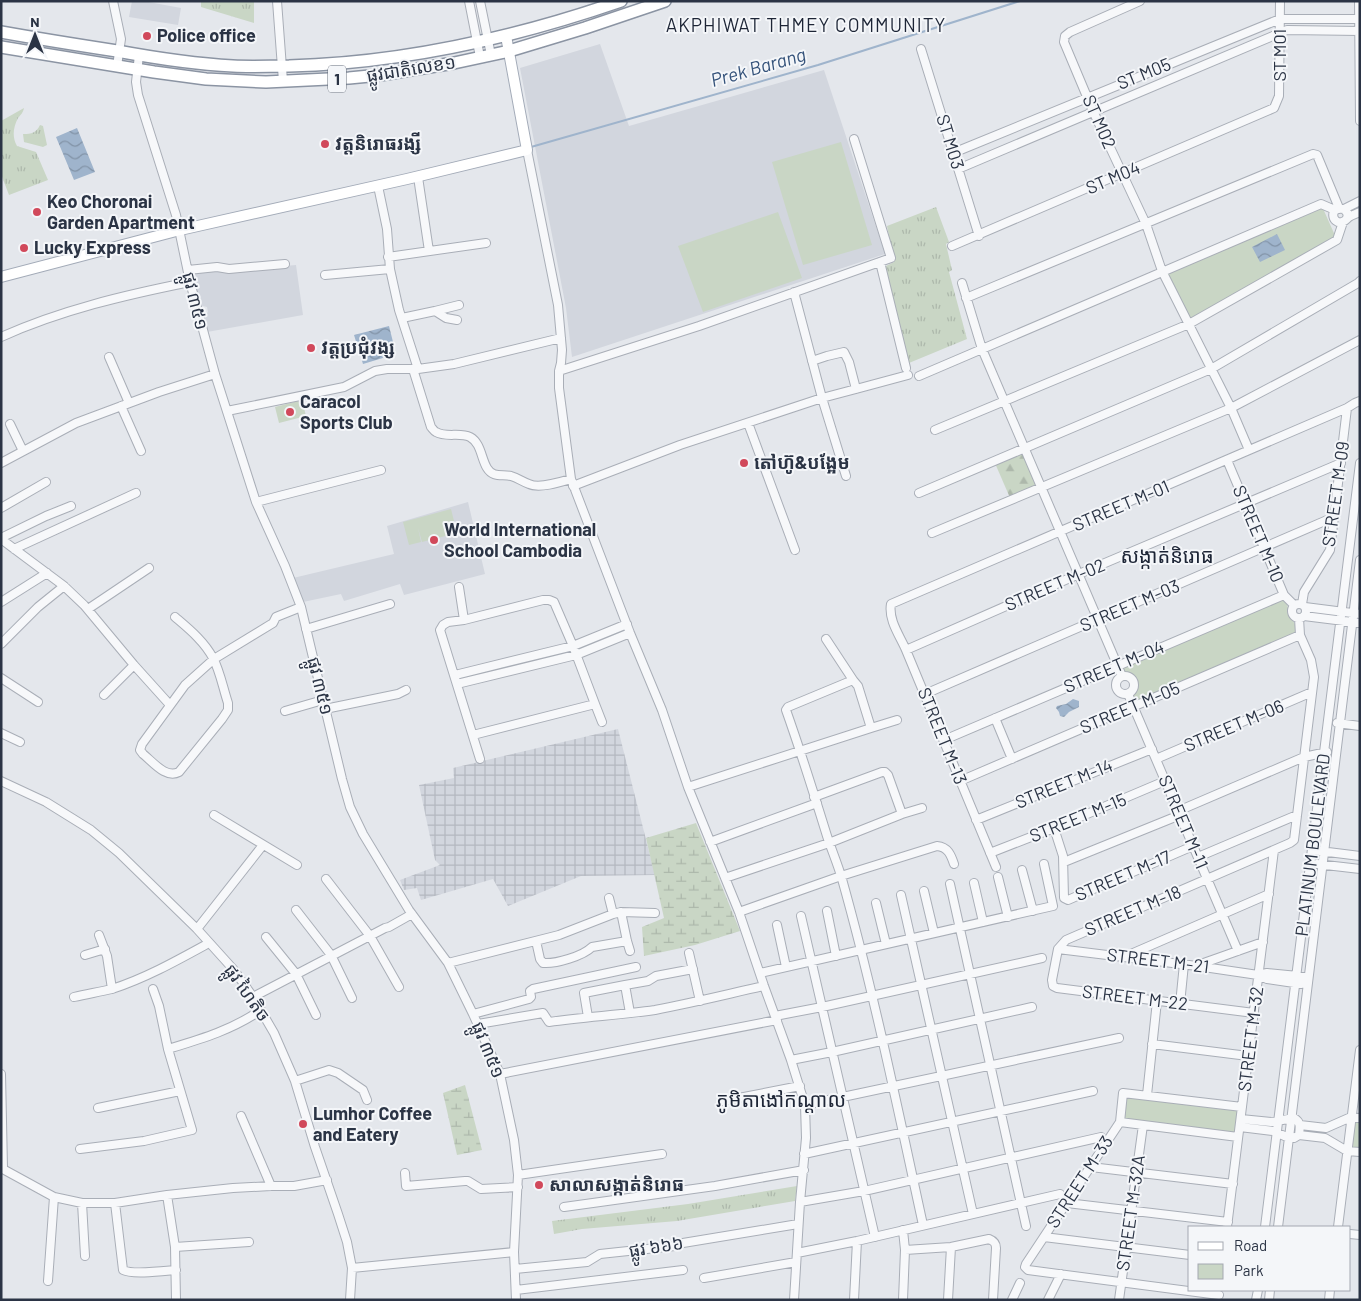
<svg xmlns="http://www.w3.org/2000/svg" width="1361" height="1301" viewBox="0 0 1361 1301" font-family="Barlow,'Noto Sans Khmer',sans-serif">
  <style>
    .built { fill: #d2d6de }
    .industrial { fill: url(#industrial-grid) }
    .grass { fill: url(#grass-tufts) }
    .forest { fill: url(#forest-firs) }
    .wetland { fill: url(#wetland-marsh) }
    .green { fill: #c9d6c5 }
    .water { fill: url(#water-waves) }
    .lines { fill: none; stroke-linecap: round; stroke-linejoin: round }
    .stream { stroke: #9fb4cc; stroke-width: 2 }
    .minor-casing { stroke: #a9aeb7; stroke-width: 10 }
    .major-casing { stroke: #a3abb8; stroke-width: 12 }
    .highway-casing { stroke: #8b94a3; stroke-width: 14 }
    .minor { stroke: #f7f8fa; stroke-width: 8 }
    .major { stroke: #fff; stroke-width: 10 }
    .highway { stroke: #fff; stroke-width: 11 }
    .poi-dot { fill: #d1495b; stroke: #f4f6f9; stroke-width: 2 }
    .labels { text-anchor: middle; stroke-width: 4; stroke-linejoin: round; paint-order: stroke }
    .shield { fill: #f4f6f9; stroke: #676e7b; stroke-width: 1 }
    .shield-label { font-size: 16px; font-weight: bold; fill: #2b3445 }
    .poi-label { font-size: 18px; font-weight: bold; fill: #2b3445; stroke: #f4f6f9; text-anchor: start }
    .street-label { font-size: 18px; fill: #2b3445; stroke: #f4f6f9 }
    .neighbourhood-label { font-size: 19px; letter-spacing: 1px; fill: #1d2536; stroke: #f4f6f9 }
    .water-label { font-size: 19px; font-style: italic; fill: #34527a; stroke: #f4f6f9 }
    .quarter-label { font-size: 20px; fill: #1d2536; stroke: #f4f6f9 }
  </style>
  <defs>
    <pattern id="industrial-grid" width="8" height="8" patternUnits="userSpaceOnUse" patternTransform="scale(1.25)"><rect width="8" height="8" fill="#d2d6de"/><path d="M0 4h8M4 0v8" fill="none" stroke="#b4b8c0"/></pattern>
    <pattern id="grass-tufts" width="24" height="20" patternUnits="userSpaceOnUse" patternTransform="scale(1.25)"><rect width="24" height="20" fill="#c9d6c5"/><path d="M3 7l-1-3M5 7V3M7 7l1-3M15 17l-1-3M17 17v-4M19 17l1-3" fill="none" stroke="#adb8ab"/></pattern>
    <pattern id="forest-firs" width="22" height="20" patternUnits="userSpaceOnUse" patternTransform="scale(1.25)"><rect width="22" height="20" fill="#c9d6c5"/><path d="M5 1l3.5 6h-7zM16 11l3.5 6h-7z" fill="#adb8ab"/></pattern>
    <pattern id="wetland-marsh" width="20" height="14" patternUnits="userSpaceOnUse" patternTransform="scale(1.25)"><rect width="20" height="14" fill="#c9d6c5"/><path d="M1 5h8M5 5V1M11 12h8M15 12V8" fill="none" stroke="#adb8ab"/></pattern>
    <pattern id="water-waves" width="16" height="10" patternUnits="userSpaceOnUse" patternTransform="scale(1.25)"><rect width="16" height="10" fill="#9fb4cc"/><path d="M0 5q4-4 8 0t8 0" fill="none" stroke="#8293a7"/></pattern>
  </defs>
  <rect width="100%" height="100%" fill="#e4e7ec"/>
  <path class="built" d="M 132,1 L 143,1 L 181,8 L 178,25 L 129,17 Z
    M 600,44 L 629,126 L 824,70 L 885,254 L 572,357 L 566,308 L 520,68 Z
    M 296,265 L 303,315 L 207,332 L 203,318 L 208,312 L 207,307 L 199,305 L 191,273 L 218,269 L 228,271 Z
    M 468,502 L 485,574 L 404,595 L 400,584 L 344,601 L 341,594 L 303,602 L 293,578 L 394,554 L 387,526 Z"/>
  <path class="industrial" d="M 618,729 L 655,875 L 581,876 L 508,906 L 493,879 L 421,900 L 417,888 L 404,890 L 400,880 L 440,865 L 435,860 L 419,785 L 454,778 L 453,768 Z"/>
  <path class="grass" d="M 201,1 L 254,1 L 254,23 L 201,7 Z
    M 24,108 C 23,113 21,114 18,118 C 13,128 12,137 17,146 L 36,152 L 48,180 L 9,195 L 1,174 L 1,121 Z
    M 40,125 L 43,126 L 47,145 L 43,147 L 24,142 L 23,134 C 32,134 36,133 40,125 Z
    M 936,207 L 949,242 L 946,244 L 952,270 L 949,272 L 967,339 L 909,363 L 884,267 L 894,262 L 887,226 Z
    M 797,1186 L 795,1201 L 677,1221 L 582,1229 L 554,1234 L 552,1221 L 688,1204 Z"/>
  <path class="forest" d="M 1024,448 L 1042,487 L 1011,500 L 994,461 Z"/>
  <path class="wetland" d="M 696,823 L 740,931 L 695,945 L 644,956 L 642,927 L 664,918 L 646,838 Z
    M 465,1085 L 482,1150 L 457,1155 L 443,1093 Z"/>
  <path class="green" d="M 841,142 L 872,245 L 803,265 L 772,162 Z
    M 1321,204 L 1337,240 L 1189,324 L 1162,271 Z
    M 778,212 L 802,278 L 703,312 L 678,246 Z
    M 302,400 L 306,416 L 279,423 L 275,407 Z
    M 451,509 L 457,533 L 422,542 L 418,528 L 421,542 L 409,545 L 403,522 Z
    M 1284,595 L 1290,614 L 1300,635 L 1133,707 L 1131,692 C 1138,683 1134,681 1126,676 C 1123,674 1120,669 1118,666 Z
    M 1123,1093 L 1242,1107 L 1238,1137 L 1120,1122 Z
    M 1351,1117 L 1360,1118 L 1360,1152 L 1347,1151 Z"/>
  <path class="water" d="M 77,128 L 95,172 L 74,180 L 56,137 Z
    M 1277,234 L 1285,250 L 1260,262 L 1252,247 Z
    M 389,326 L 396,354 L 363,364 L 354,335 Z
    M 1073,699 L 1079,701 L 1079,707 L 1069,712 L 1064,717 L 1060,716 L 1059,712 L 1056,708 L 1057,706 L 1066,704 Z"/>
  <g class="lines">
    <path class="stream" d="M 531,147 L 818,65 L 1020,1"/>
    <g class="minor-casing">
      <path id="minor" d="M 113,1 L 121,39 L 117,66
        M 277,1 L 283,81
        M 469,1 L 480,57
        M 480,1 L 491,55
        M 1140,1 L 1070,32 L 1065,36 L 1064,42 L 1093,111 L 1146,224 L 1162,271 L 1231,408 L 1249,450
        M 1359,1 L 1360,121
        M 921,49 L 979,236
        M 139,55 L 136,82 L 138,95 L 176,215 L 190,282 L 215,374 L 256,502 L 285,566 L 301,607 L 342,779 L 350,807 L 363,834 L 409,910 L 448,963 L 473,1014 L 500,1074 L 514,1140 L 518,1175 L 514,1252 L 516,1300
        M 527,150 L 558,305 L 562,350 L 561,363 L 559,371 L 559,388 L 571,479 L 630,633 L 662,710 L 688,787 L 739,912 L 764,986 L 791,1060 L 805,1105 L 806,1138 L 800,1202 L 794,1300
        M 953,153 L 1280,19 L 1360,19
        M 958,169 L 1287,30 L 1360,31
        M 418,177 L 429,251
        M 378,186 L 387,229 L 390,269 L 399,310 L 418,369
        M 1344,209 L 1360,201
        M 1347,218 L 1348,214 L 1344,209 C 1328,206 1332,225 1342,222 C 1346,221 1346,219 1349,217 C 1352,215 1356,214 1360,212
        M 952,246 L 1274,108 L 1279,96 L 1280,1
        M 388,257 L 486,243
        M 880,262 L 906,368
        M 188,270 L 217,267 L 229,269 L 285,264
        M 325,275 L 390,269
        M 962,283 L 982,349 L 1122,676
        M 794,292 L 822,398 L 846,476
        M 966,298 L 1313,154 L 1317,155 L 1339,208
        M 435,311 L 459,305
        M 402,318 L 435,311 L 446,318 L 457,320
        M 1,337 C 61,310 125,295 190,282
        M 109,357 L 129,403
        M 413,369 L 431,427 C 432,428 434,431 436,432 C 446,438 460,432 470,437 C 481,443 481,458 487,468 C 493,478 502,474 511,476 C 518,478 523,482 529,484 C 539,489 561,482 571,479
        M 559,371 L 699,326 L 891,258 L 854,139
        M 919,376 L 1321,204 L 1335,210
        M 856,389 L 908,375
        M 121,406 L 141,451
        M 227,411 L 344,387 L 375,371 L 387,369 L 418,369 L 454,364 L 561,338
        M 748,423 L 795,550
        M 10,424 L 23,451
        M 935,430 L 1189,324 L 1337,240 L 1343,222
        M 1227,460 L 1284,595 L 1294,605
        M 1,463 L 76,423 L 159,392 L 215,374
        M 573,486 L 680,445 L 822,398 L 856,389 L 849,362 L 844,352 L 827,356 L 812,361
        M 919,493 L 1211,369 L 1358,283 L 1360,281
        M 256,502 L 381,470
        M 1,508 L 46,482
        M 932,533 L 1231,408 L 1360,340
        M 1,538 L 46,516 L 71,506
        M 1,539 L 64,586 L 84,605 L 134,665 L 170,705
        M 14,549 L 136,493
        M 459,587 L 464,620
        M 1,602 L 47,573
        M1292 611a7 7 0 1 1 14 0a7 7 0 1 1-14 0Z
        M 1302,604 L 1304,592 L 1330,550 L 1347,408
        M 1305,607 L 1360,614
        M 88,609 L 149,568
        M 1304,616 L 1360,623
        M 175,617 C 189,629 204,641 213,658 C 220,671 223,688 228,703 L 228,710 L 222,719 L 179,772 C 166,779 153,762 143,754 L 140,750 L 142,744 L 185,685 L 214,659 L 273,623 L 276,617 L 301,607
        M 306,629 L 390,604
        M 826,639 L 853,680 L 788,707 L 786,710 C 801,752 814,794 827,836 C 832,851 838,865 842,879 C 874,993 898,1110 923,1225
        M 1,644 L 38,607 L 64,586
        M 906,650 L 1079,574 L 1341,463
        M 455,675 L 573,646 L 627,624
        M1116 685a9 9 0 1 1 18 0a9 9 0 1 1-18 0Z
        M 1,678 L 38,702
        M 457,684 L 576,655 L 630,633
        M 925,694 L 1334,517
        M 1128,694 L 1238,951
        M 104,695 L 134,665
        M 595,704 L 602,722
        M 325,709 L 398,694 L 406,690
        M 285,711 L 323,700
        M 995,718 L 1012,759
        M 1337,723 L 1360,726
        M 871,728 L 897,720
        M 1,733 L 20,742
        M 473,735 L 595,704 L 573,646 L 554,602 L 549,600 L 543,600 L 464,620 L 448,622 L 443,625 L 440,630 L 480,759
        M 944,740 L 1284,595
        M 1156,759 L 1312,692
        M 1,781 L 46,802 L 91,830 L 119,853 L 197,929 L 234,970 L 253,997 L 274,1033 L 295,1081 L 315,1147 L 338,1214 L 347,1242 L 352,1268 L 350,1300
        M 960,781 L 1300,635
        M 688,787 L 871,728 L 858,686 L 853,680
        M 814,797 L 882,772 L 885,772 L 888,775 L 902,814
        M 1178,811 L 1304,757 L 1327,752
        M 214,815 L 297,865
        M 976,820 L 1152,749
        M 1054,828 L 1063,856 L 1064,898 L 1068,900 L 1193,846
        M 710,842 L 817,803
        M 1312,850 L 1360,856
        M 990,853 L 1054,828 L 1165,781
        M 1198,857 L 1297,815
        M 1064,862 L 1180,815
        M 1317,864 L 1360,869
        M 996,867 L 906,650 C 900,636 888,620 891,604 L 1347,408 L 1355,403 L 1360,401
        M 1022,870 L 1033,911
        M 998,877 L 1008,917
        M 725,878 L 829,843 L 902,814 L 922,808
        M 326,879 L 370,936 L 399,987
        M 974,883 L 983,922
        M 950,884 L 1026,1226
        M 924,891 L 934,933
        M 901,895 L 973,1214
        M 609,898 L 613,914
        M 876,903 L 886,944
        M 296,910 L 331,955 L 352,998
        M 827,911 L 836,956
        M 621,912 L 627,941 L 630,951
        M 739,912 L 841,876 L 937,846 C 948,847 951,855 954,864
        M 801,916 L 875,1237
        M 777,925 L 786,967
        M 197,929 L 263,845
        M 99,935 L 107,956 L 112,989
        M 266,937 L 296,974 L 316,1015
        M 536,941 L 540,959 L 543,963 C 556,964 583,956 592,947 L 627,941
        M 1058,949 L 1197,966 L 1258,975 L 1267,979 L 1301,984
        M 689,953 L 700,1001
        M 85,955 L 105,949
        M 1124,957 L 1269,894
        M 448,963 L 559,935 L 613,914 L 621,912 L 655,913
        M 1198,965 L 1263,942
        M 760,973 L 1053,906 L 1044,864
        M 1258,975 L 1267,973 L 1308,977
        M 153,989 L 159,1006 L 168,1049 C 201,1039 232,1030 261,1010
        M 74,997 C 87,994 99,992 112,989 C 146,978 178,960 209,943
        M 253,997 L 385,928 L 389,927 L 412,914
        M 1180,1004 L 1184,964
        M 630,1013 L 625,985 L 648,981 L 656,976 L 693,969
        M 1254,1013 L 1057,988 L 1053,986 L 1052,980 L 1058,949 L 1066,940 L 1290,843 L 1294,840 L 1314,677 L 1311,660 L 1300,635 L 1299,618
        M 473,1014 L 529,999 L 531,997 L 530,991 L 533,989 L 636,967
        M 775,1016 L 822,1007 L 1042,958
        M 588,1017 L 584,993 L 625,985
        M 478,1024 L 543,1013 L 549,1022 C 584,1017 620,1015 655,1010 C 692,1003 728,994 764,986
        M 1152,1044 L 1248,1056
        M 791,1060 L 832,1052 L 1032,1007
        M 1,1074 L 3,1168
        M 500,1074 L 777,1020
        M 295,1081 L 329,1070 L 338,1073 L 363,1090 L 367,1100
        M 1147,1095 L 1157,1001
        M 723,1101 L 800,1086
        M 805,1105 L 1119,1038
        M 98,1108 L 180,1091
        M 241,1116 L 271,1186
        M 1241,1119 L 1271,1122 L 1294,1118 C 1301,1122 1300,1127 1299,1135
        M 1120,1122 L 1238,1137
        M 1300,1125 L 1326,1128 L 1351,1117 L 1360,1118
        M 1240,1127 L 1273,1131 L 1289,1138 L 1294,1138 L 1299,1135 L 1325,1138 L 1347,1151 L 1360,1152
        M 80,1149 L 144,1141 L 192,1130 L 168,1049
        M 804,1154 L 1093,1091
        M 1091,1167 L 1233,1184
        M 1,1168 L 54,1197 L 82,1203 L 115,1203 L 167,1195 L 233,1188 L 271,1186 L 294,1186 L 327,1180
        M 405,1173 L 406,1186 L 465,1181 L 468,1181 L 481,1189 L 518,1187
        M 518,1175 L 662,1154
        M 167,1195 L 175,1247 L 176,1300
        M 800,1202 L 864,1191 L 1101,1137
        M 82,1203 L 85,1256
        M 115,1203 L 123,1270 C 132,1275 164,1271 176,1270
        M 1067,1203 L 1228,1222
        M 564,1207 L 715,1186 L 804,1170
        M 1227,1227 L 1274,850
        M 1265,1227 L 1360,463
        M 1278,1227 L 1360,560
        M 1338,1227 L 1360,1050
        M 1350,1234 L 1360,1235
        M 1044,1237 L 1190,1255
        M 175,1247 L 249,1242
        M 905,1250 L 951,1247 L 989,1239 C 994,1241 996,1243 996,1248 L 993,1300
        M 797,1253 L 857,1241 L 1060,1194
        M 352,1268 L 514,1252
        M 515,1269 L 587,1262 L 600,1254 L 675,1246 L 683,1243 L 798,1224
        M 704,1278 L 796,1262
        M 48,1281 L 54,1197
        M 516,1290 L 683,1270
        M 1219,1295 L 1028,1270 L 1025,1267 L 1026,1264 L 1120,1122 L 1123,1093 L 1242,1107
        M 854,1300 L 857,1241
        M 903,1300 L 905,1250 L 903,1230
        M 948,1300 L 951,1247
        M 1012,1300 L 1020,1283
        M 1048,1300 L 1061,1274
        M 1119,1300 L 1143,1125
        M 1256,1300 L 1258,1290
        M 1269,1300 L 1270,1290
        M 1329,1300 L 1330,1290"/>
    </g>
    <g class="major-casing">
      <path id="major" d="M 1,277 L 180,230 L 407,179 L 527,150 L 506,36"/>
    </g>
    <g class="highway-casing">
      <path id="highway" d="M 1,32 C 40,39 78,45 117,51 C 155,58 194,64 233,66 C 252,67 270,66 289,66 C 403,63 514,38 621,1
        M 1,47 L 154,72 L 206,79 L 266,82 L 349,78 L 380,75 L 454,63 L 509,51 L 585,28 L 665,1"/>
    </g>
    <use href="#minor" class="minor"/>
    <use href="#major" class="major"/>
    <use href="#highway" class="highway"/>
  </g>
  <g class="poi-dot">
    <circle cx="147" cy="36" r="5"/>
    <circle cx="325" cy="144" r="5"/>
    <circle cx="37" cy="212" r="5"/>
    <circle cx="24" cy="248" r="5"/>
    <circle cx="311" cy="348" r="5"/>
    <circle cx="290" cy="412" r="5"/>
    <circle cx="744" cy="463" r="5"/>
    <circle cx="434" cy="540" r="5"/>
    <circle cx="303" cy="1124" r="5"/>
    <circle cx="539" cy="1185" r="5"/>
  </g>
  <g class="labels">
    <rect class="shield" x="328" y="65.5" width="18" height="27" rx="4"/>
    <g class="shield-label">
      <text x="337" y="85">1</text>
    </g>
    <g class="poi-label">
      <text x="157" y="42">Police office</text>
      <text x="335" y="150">វត្តនិរោធរង្សី</text>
      <text x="47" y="208">Keo Choronai<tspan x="47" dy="21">Garden Apartment</tspan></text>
      <text x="34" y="254">Lucky Express</text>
      <text x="321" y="354">វត្តប្រជុំវង្ស</text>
      <text x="300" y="408">Caracol<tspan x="300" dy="21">Sports Club</tspan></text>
      <text x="754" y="469">តៅហ៊ូ&amp;បង្អែម</text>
      <text x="444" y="536">World International<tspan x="444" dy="21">School Cambodia</tspan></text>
      <text x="313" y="1120">Lumhor Coffee<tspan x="313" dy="21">and Eatery</tspan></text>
      <text x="549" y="1191">សាលាសង្កាត់និរោធ</text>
    </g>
    <g class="street-label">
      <text transform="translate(1280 55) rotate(-90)" y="6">ST M01</text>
      <text transform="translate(411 69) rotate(-9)" y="6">ផ្លូវជាតិលេខ១</text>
      <text transform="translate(1144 74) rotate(-22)" y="6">ST M05</text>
      <text transform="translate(1099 122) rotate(66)" y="6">ST M02</text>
      <text transform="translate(950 142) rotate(73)" y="6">ST M03</text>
      <text transform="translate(1113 178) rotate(-23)" y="6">ST M04</text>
      <text transform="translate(195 301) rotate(76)" y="6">ផ្លូវ ៣៥១</text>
      <text transform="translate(1336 494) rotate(-82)" y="6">STREET M-09</text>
      <text transform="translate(1121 506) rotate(-23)" y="6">STREET M-01</text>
      <text transform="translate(1258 534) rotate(67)" y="6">STREET M-10</text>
      <text transform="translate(1055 585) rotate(-23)" y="6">STREET M-02</text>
      <text transform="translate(1130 606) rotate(-23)" y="6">STREET M-03</text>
      <text transform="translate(1114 667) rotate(-23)" y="6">STREET M-04</text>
      <text transform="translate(320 686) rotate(76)" y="6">ផ្លូវ ៣៥១</text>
      <text transform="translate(1130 708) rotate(-23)" y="6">STREET M-05</text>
      <text transform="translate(1234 726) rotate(-23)" y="6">STREET M-06</text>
      <text transform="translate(942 736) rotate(68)" y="6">STREET M-13</text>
      <text transform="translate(1064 784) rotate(-22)" y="6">STREET M-14</text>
      <text transform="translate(1078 818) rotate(-22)" y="6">STREET M-15</text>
      <text transform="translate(1183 822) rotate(67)" y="6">STREET M-11</text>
      <text transform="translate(1313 845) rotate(-83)" y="6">PLATINUM BOULEVARD</text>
      <text transform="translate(1123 876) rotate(-23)" y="6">STREET M-17</text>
      <text transform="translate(1133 911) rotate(-23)" y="6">STREET M-18</text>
      <text transform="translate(1158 961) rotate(7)" y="6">STREET M-21</text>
      <text transform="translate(247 993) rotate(55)" y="6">ផ្លូវ ហៃតិច</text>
      <text transform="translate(1135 998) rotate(7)" y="6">STREET M-22</text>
      <text transform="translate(1251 1039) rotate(-83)" y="6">STREET M-32</text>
      <text transform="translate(488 1050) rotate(68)" y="6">ផ្លូវ ៣៥១</text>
      <text transform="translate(1080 1182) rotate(-57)" y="6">STREET M-33</text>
      <text transform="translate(1131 1213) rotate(-82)" y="6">STREET M-32A</text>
      <text transform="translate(656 1247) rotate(-9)" y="6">ផ្លូវ ៦៦៦</text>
    </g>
    <g class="neighbourhood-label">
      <text x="806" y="32">AKPHIWAT THMEY COMMUNITY</text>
    </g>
    <g class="water-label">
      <text transform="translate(758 67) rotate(-16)" y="7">Prek Barang</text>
    </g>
    <g class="quarter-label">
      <text x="1167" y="563">សង្កាត់និរោធ</text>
      <text x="781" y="1107">ភូមិតាងៅកណ្តាល</text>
    </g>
  </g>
  <rect width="1361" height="1301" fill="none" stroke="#2b3445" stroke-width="5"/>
  <rect x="1188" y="1226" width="162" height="65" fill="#f4f6f9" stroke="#a4a8b1"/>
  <rect x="1198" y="1242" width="25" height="8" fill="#ffffff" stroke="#a4a8b1"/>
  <text x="1234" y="1251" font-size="15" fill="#2b3445">Road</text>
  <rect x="1198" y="1264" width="25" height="15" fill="#c9d6c5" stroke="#a4a8b1"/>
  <text x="1234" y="1276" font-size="15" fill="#2b3445">Park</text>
  <g transform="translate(35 35)" stroke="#f4f6f9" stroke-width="4" paint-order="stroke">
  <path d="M0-4L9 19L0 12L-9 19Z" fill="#2b3445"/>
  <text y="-8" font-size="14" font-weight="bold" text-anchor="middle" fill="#2b3445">N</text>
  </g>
</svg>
